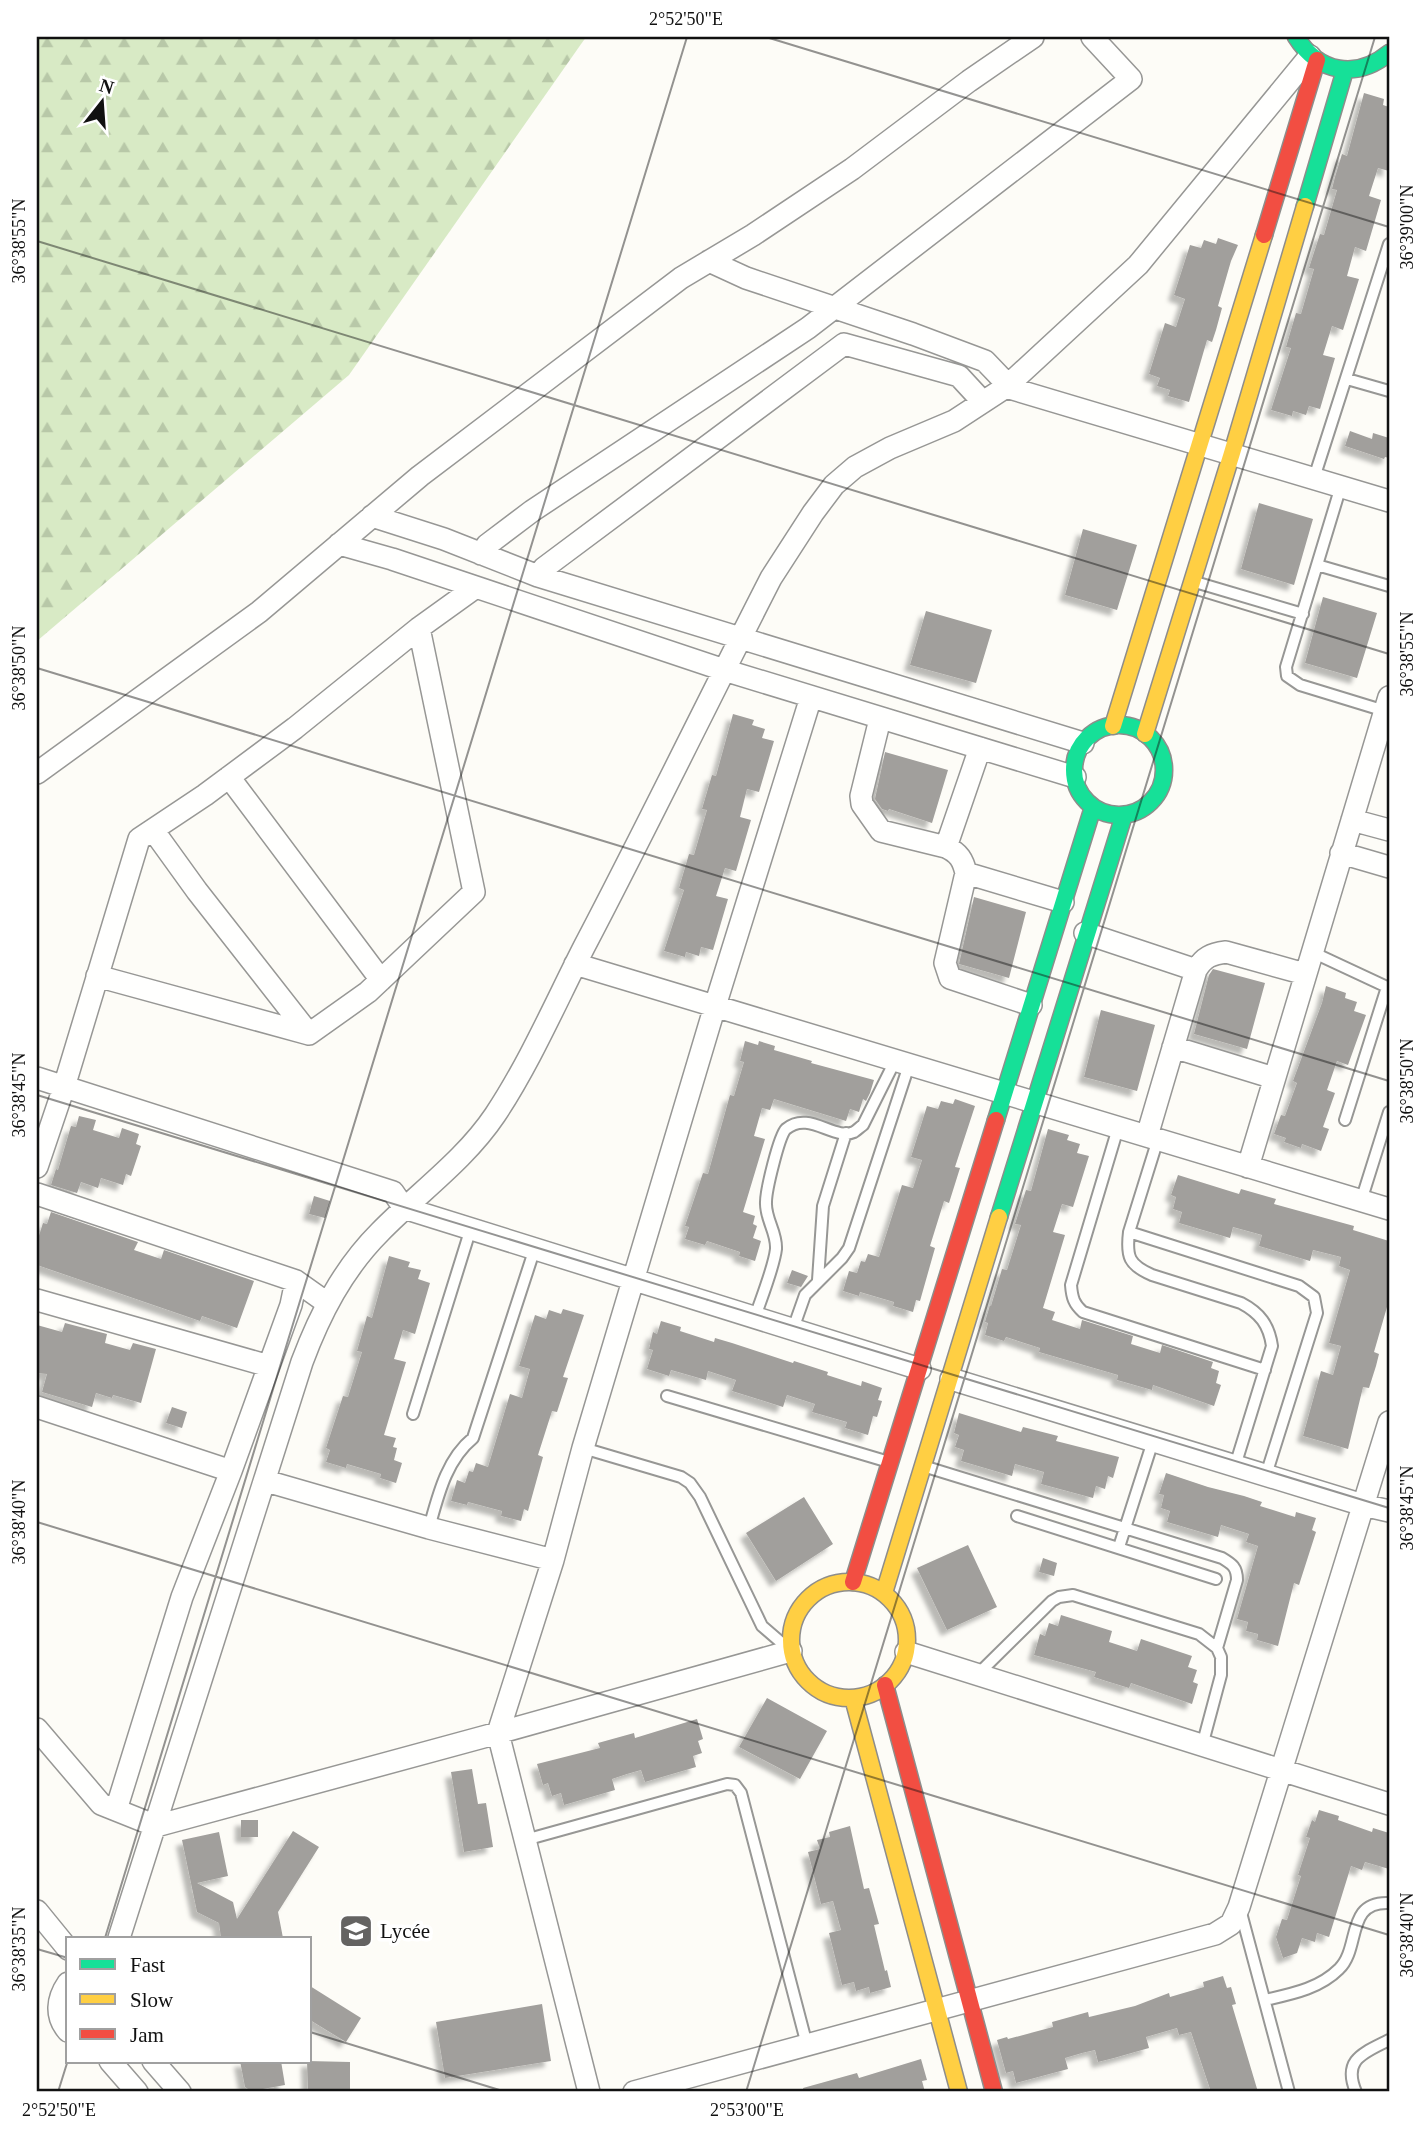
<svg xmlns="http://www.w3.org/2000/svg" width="1426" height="2129" viewBox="0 0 1426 2129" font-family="'Times New Roman',serif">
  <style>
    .forest { fill: url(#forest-firs) }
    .building { fill: #a19f9c; filter: url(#shadow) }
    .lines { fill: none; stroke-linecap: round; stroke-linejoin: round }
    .lane-casing { stroke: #979795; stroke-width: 14 }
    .street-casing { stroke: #979795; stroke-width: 24 }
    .fast-casing { stroke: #8e8d8b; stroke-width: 19 }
    .slow-casing { stroke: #8e8d8b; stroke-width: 19 }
    .jam-casing { stroke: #8e8d8b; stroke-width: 19 }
    .lane { stroke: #fffffe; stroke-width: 10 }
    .street { stroke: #fffffe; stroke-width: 21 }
    .fast { stroke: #16e098; stroke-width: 16 }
    .slow { stroke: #ffcf43; stroke-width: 16 }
    .jam { stroke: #f24e42; stroke-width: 16 }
    .ticks { fill: none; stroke: #111; stroke-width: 2; stroke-opacity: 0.45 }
    .labels { text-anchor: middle; stroke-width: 7; stroke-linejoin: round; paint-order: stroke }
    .poi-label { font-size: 21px; fill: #111; stroke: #fff; text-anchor: start }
    .neatline { fill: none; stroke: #111; stroke-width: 2.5 }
    .ticks-label { font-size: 18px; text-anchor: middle; fill: #111 }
  </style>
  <defs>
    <pattern id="forest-firs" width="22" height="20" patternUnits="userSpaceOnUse" patternTransform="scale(1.75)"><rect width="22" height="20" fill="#d8eac5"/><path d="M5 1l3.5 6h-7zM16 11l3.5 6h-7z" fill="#b8c8a8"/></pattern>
    <filter id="shadow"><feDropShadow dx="-6" dy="6" stdDeviation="2" flood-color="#0004"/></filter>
  </defs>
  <rect width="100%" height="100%" fill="#fdfcf7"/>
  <path class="forest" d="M 37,37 L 586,37 L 349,375 L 37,641 Z"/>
  <path class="building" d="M 1364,93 L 1384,99 L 1383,105 L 1389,107 L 1389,171 L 1378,168 L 1369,196 L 1381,200 L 1366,251 L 1355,247 L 1347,276 L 1359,279 L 1343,330 L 1332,326 L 1323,355 L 1335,358 L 1320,409 L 1309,406 L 1306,415 L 1293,411 L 1292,416 L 1271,410 L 1291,348 L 1286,347 L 1296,313 L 1301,314 L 1314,269 L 1309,268 L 1320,234 L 1324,235 L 1337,190 L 1332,189 L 1335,177 L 1342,154 L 1347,156 Z
    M 1218,238 L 1238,245 L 1231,261 L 1218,306 L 1222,308 L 1216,330 L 1212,342 L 1207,340 L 1189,402 L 1168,396 L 1170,390 L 1157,386 L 1160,378 L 1149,374 L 1165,323 L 1176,327 L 1185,299 L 1174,295 L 1190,245 L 1201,248 L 1204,240 L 1216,244 Z
    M 1350,431 L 1372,439 L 1373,433 L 1389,438 L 1389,458 L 1385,457 L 1384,459 L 1345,446 Z
    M 1259,503 L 1313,519 L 1294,585 L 1241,569 Z
    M 1083,529 L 1137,545 L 1117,610 L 1065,595 Z
    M 1323,597 L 1377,613 L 1357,678 L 1305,663 Z
    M 926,611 L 992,630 L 976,683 L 910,665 Z
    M 733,714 L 754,720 L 752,725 L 765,729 L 762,738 L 774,741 L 759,792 L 747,789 L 740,817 L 751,820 L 736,871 L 725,868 L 716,896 L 728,899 L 713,950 L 701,947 L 699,956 L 686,952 L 685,957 L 664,951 L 684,890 L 679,888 L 689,854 L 694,855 L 707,810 L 702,809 L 712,775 L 716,776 Z
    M 885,752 L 948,770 L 932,823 L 889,809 L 888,811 L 882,809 L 875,799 Z
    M 974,897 L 1026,912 L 1009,978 L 959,964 Z
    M 1213,969 L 1265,983 L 1247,1049 L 1194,1034 L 1209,975 Z
    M 1326,986 L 1346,993 L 1345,998 L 1357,1002 L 1354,1011 L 1366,1015 L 1348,1065 L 1337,1061 L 1327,1090 L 1335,1093 L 1323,1127 L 1329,1129 L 1321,1151 L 1302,1144 L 1301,1148 L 1284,1142 L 1286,1138 L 1274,1134 L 1281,1115 L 1285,1116 L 1297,1083 L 1293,1081 L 1322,1003 Z
    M 1101,1010 L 1155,1025 L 1137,1091 L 1084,1077 Z
    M 745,1041 L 758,1045 L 759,1041 L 775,1046 L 774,1050 L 812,1061 L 811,1063 L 874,1080 L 870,1093 L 866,1101 L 863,1099 L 859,1112 L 850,1109 L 846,1121 L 774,1099 L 770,1110 L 762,1108 L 754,1136 L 765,1139 L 743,1212 L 755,1216 L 753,1224 L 757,1226 L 753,1238 L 761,1241 L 755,1261 L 739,1256 L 740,1252 L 707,1241 L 705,1245 L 685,1239 L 689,1227 L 685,1226 L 703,1173 L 708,1174 L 730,1095 L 734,1096 L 744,1062 L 740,1061 Z
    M 955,1099 L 975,1106 L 955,1167 L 960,1168 L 949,1203 L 944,1201 L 930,1246 L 935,1248 L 920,1301 L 916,1300 L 913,1312 L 893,1306 L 894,1302 L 860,1292 L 859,1296 L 843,1291 L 849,1271 L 857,1273 L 861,1261 L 865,1262 L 868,1254 L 879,1257 L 902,1185 L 913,1188 L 922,1160 L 911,1157 L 927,1106 L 938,1109 L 941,1101 L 953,1104 Z
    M 79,1116 L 96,1120 L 93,1130 L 119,1138 L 122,1128 L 139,1134 L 136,1144 L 141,1146 L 131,1176 L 126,1174 L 123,1185 L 101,1178 L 98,1188 L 81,1182 L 77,1193 L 51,1185 L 56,1169 L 58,1170 L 71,1126 L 76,1127 Z
    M 1048,1129 L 1069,1135 L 1067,1140 L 1080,1144 L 1077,1153 L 1089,1156 L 1073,1207 L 1062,1204 L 1053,1232 L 1065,1235 L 1043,1308 L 1055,1312 L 1052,1320 L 1080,1329 L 1082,1320 L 1133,1336 L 1131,1344 L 1160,1353 L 1162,1345 L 1213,1362 L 1211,1368 L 1219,1371 L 1216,1383 L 1221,1385 L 1214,1406 L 1153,1385 L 1152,1390 L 1117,1380 L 1118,1375 L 1039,1352 L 1040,1348 L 1006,1337 L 1004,1341 L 985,1335 L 988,1323 L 985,1322 L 990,1305 L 991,1306 L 1002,1269 L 1007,1270 L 1021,1225 L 1015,1224 L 1026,1190 L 1031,1191 Z
    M 1178,1175 L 1239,1194 L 1241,1189 L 1276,1199 L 1274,1204 L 1354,1226 L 1353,1230 L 1389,1241 L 1389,1308 L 1387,1307 L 1374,1352 L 1379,1354 L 1376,1366 L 1369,1388 L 1363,1387 L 1348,1449 L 1303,1436 L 1321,1371 L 1333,1375 L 1341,1346 L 1329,1343 L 1350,1270 L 1339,1266 L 1341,1257 L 1313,1250 L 1310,1261 L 1259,1246 L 1262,1235 L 1233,1227 L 1230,1238 L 1179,1223 L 1182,1212 L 1173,1209 L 1176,1197 L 1171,1195 Z
    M 314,1196 L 330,1201 L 325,1218 L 309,1214 Z
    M 51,1212 L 138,1242 L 134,1250 L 161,1259 L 164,1250 L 254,1281 L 237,1328 L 202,1316 L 200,1321 L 37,1265 L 37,1242 L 43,1223 L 47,1224 Z
    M 389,1256 L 410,1262 L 408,1267 L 421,1270 L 418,1279 L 430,1283 L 415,1334 L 403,1330 L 394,1359 L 406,1362 L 384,1435 L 396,1438 L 393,1447 L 397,1448 L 394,1460 L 402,1463 L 396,1483 L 380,1478 L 381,1474 L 347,1464 L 346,1468 L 326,1462 L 330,1450 L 326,1448 L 343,1396 L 348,1397 L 362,1352 L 357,1351 L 367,1316 L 372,1318 Z
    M 792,1270 L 808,1276 L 801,1287 L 787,1283 Z
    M 563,1309 L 584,1315 L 563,1377 L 568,1378 L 557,1412 L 552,1411 L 538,1455 L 543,1457 L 528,1511 L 524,1509 L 521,1521 L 501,1516 L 502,1511 L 468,1502 L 467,1505 L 451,1501 L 457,1480 L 465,1483 L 469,1471 L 473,1472 L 476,1463 L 488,1467 L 510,1394 L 522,1398 L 530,1369 L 519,1366 L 535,1315 L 546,1319 L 549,1310 L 561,1314 Z
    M 661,1321 L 681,1327 L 680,1331 L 714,1342 L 715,1338 L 732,1343 L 793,1363 L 794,1361 L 828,1372 L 827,1375 L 861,1386 L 862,1381 L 882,1388 L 878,1400 L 882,1401 L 877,1417 L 873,1416 L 868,1435 L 845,1428 L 847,1422 L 812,1412 L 815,1404 L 787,1395 L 783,1407 L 732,1391 L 736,1380 L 708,1371 L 706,1380 L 671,1370 L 669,1376 L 647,1369 L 653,1350 L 649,1349 L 653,1332 L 657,1334 Z
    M 65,1323 L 107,1334 L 105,1343 L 130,1350 L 133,1343 L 156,1349 L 141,1403 L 113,1395 L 112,1398 L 96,1393 L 92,1407 L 42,1392 L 47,1374 L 37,1373 L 37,1325 L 62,1332 Z
    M 172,1407 L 187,1412 L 182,1428 L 166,1423 Z
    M 959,1413 L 1021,1432 L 1023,1427 L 1058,1436 L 1056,1441 L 1119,1457 L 1113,1478 L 1108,1476 L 1105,1489 L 1096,1486 L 1093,1498 L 1041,1484 L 1044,1472 L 1015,1464 L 1012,1476 L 961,1461 L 964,1450 L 955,1447 L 959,1435 L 954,1433 Z
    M 1166,1473 L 1208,1487 L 1244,1496 L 1262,1502 L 1260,1506 L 1295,1517 L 1296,1512 L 1316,1518 L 1312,1530 L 1316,1532 L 1299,1585 L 1294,1583 L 1278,1646 L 1257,1640 L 1258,1634 L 1246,1631 L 1248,1622 L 1237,1619 L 1258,1546 L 1246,1542 L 1249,1534 L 1221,1525 L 1218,1537 L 1167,1522 L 1170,1511 L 1161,1508 L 1164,1495 L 1159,1494 Z
    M 804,1497 L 833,1544 L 776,1581 L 746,1533 Z
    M 968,1545 L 997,1607 L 947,1630 L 917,1568 Z
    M 1043,1558 L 1057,1563 L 1054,1576 L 1039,1572 Z
    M 1061,1615 L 1112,1631 L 1109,1642 L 1137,1651 L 1141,1639 L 1192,1656 L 1188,1667 L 1197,1670 L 1193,1682 L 1198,1684 L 1192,1704 L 1131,1683 L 1129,1688 L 1106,1681 L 1094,1677 L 1096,1672 L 1034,1655 L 1040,1634 L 1045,1636 L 1049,1623 L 1058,1626 Z
    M 767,1698 L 827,1731 L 800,1779 L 739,1747 Z
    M 697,1719 L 703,1739 L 698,1741 L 702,1753 L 693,1756 L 696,1767 L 645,1782 L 641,1770 L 627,1774 L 612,1779 L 615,1790 L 564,1805 L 561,1793 L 552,1796 L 548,1783 L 543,1785 L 537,1764 L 600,1748 L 598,1743 L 634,1733 L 635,1738 Z
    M 472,1769 L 478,1804 L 486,1803 L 493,1847 L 464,1852 L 451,1772 Z
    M 1319,1810 L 1339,1816 L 1338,1820 L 1372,1832 L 1373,1828 L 1389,1833 L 1389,1869 L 1365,1862 L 1362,1870 L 1351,1866 L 1329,1937 L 1317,1933 L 1315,1942 L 1302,1938 L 1297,1953 L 1283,1958 L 1276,1937 L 1282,1919 L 1287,1920 L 1301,1876 L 1298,1875 L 1310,1838 L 1306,1837 L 1312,1820 L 1315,1822 Z
    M 241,1820 L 258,1820 L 258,1837 L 241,1837 Z
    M 850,1826 L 864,1889 L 869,1888 L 879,1924 L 874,1925 L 885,1971 L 887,1970 L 891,1987 L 870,1993 L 869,1987 L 856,1991 L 854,1982 L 842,1985 L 829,1933 L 841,1930 L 833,1901 L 821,1904 L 808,1852 L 820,1849 L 817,1840 L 830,1837 L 829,1832 Z
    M 293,1831 L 319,1847 L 278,1912 L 283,1938 L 221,1938 L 219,1923 L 197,1912 L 182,1840 L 219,1832 L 228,1876 L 197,1883 L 233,1902 L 237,1919 Z
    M 1223,1976 L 1227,1988 L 1231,1987 L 1236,2004 L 1232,2005 L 1258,2092 L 1211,2092 L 1191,2032 L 1179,2035 L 1177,2028 L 1146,2037 L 1149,2048 L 1114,2058 L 1098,2062 L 1095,2050 L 1082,2053 L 1065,2058 L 1068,2069 L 1016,2083 L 1013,2071 L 1006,2073 L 997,2040 L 1007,2037 L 1008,2039 L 1053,2027 L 1052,2022 L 1088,2012 L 1089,2017 L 1135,2006 L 1169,1993 L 1170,1997 L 1204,1987 L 1203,1982 Z
    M 310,1986 L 361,2018 L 346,2042 L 310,2020 Z
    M 542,2004 L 551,2061 L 445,2078 L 436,2022 Z
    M 921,2059 L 927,2080 L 922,2081 L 925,2092 L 804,2092 L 803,2088 L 857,2073 L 859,2078 Z
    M 240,2061 L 281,2061 L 285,2085 L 251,2091 L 245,2087 Z
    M 307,2061 L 350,2062 L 350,2092 L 308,2092 Z"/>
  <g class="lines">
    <g class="lane-casing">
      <path id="lane" d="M 1347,379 L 1389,391
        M 1314,478 L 1389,244
        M 1341,486 L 1286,667 L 1287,676 L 1300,685 L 1385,711
        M 1317,565 L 1389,586
        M 1195,582 L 1303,614
        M 1312,952 L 1387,987 L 1345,1120
        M 1118,1128 L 1071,1285 C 1072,1298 1074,1304 1083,1312 L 1265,1370
        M 1158,1139 L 1129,1232 C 1126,1257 1129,1265 1152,1275 L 1241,1303 C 1260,1313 1269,1325 1272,1346 L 1235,1466
        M 1361,1201 L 1389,1112
        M 1129,1232 L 1299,1286 L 1314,1297 L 1317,1313 L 1266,1475
        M 818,1280 L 823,1206 L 846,1133
        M 755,1317 C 761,1299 774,1267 776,1249 C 777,1232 765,1219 766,1202 C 766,1190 779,1136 786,1129 C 809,1110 834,1141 854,1132 C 857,1130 860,1127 863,1125 L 895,1061
        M 793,1329 L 805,1295 L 842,1258 L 849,1248 L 909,1065
        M 667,1396 L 889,1462
        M 413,1414 L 471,1228
        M 583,1448 L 681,1477 L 690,1483 L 700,1497 L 762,1626 L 791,1651
        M 923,1466 L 1222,1558 C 1232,1564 1237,1567 1237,1580 L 1217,1648
        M 1017,1516 L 1216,1579
        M 429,1528 C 438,1496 446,1460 473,1438 L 535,1248
        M 1119,1547 L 1153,1441
        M 978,1674 L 1052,1601 L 1059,1597 L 1073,1595 L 1199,1634 L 1217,1648 L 1221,1657 L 1221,1675 L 1202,1746
        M 525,1840 L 727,1784 L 735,1785 L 741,1793 L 807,2045
        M 1240,1909 L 1289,2092
        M 1265,2000 C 1291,1994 1319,1989 1339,1969 C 1361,1948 1345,1901 1389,1903
        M 1356,2092 C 1342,2059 1364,2053 1389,2040"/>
    </g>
    <g class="street-casing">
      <path id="street" d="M 709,261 L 746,278 L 913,334 L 985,361 L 1008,385
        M 1006,387 L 1389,501
        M 372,516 L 444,539 L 538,576 L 1083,743
        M 339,544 L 392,559 L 724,670 L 1075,777
        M 481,554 L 487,545 L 532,511 L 808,328 L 1131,79 L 1092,37
        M 538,576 L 544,568 L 844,344 L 959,376 L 983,402
        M 880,719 L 861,796 L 862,804 L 881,831 L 946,847 C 959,853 963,860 966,873 L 945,963 L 950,978 L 1031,1005
        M 37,773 L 259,612 L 420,476 L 681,278 L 753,235 L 852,169 L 969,81 L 1033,37
        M 229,777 L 381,980
        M 1352,820 L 1389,830
        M 153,830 L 197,891 L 309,1034
        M 946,847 L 980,748
        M 1341,853 L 1389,867
        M 966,873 L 1063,902
        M 1085,933 L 1196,970
        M 575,964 L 1389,1209
        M 97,976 L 309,1034 L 368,992 L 474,892 L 419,628
        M 1173,1047 L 1274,1078
        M 37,1078 L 393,1192 L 404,1208 L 920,1369
        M 1147,1136 L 1196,970 C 1204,957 1211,954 1226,952 L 1305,974
        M 37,1167 L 64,1087 L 139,839 L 205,795 L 295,728 L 419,628 L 476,587
        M 1248,1167 L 1389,697
        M 37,1194 L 296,1281 L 327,1303
        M 37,1300 L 269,1366
        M 951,1379 L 1363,1505 L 1389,1511
        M 37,1407 L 231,1471
        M 266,1481 L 429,1528 L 553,1560
        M 906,1652 L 1389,1804
        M 37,1729 L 101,1804 L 156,1826 L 498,1733 L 791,1651
        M 116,1810 L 182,1597 L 231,1471 L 291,1305 L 296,1281
        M 37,1911 L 68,1949
        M 119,1938 L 302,1362 C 320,1314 343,1269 380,1232 C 418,1193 464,1161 495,1115 C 529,1064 556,1002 584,947 C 648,825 708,701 771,578 L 813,513 L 834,485 L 855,467 L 890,448 L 954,421 L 1006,387 L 1138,265 L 1310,56
        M 68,1983 C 57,1999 55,2016 68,2031
        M 110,2061 L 137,2092
        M 153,2061 L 180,2092
        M 589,2092 L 498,1733 L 553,1560 L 583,1448 L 715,1006 L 811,697
        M 634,2092 L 1215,1934 L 1231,1924 L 1239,1907 L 1389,1422"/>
    </g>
    <g class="fast-casing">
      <path id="fast" d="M 1296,37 C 1319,73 1356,80 1389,53
        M 1305,206 L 1345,70
        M1074 770a45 45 0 1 1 90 0a45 45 0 1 1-90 0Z
        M 996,1120 L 1093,807
        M 999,1217 L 1124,815"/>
    </g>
    <g class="slow-casing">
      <path id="slow" d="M 1113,726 L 1264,235
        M 1145,734 L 1232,453 L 1305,206
        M791 1640a58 58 0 1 1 116 0a58 58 0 1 1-116 0Z
        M 884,1593 L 999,1217
        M 853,1698 L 959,2092"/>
    </g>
    <g class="jam-casing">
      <path id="jam" d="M 1264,235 L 1317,60
        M 853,1582 L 996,1120
        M 885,1685 L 994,2092"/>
    </g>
    <use href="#lane" class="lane"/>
    <use href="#street" class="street"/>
    <use href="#fast" class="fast"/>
    <use href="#slow" class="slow"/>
    <use href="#jam" class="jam"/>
  </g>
  <path class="ticks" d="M 766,37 L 1389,227M 37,241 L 1389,654M 37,668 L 1389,1081M 37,1095 L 1389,1508M 37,1522 L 1389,1935M 105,1938 L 687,37M 37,1949 L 68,1958M 310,2032 L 506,2092M 58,2092 L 68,2060M 746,2092 L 1375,37"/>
  <defs>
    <g id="school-square" transform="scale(1.75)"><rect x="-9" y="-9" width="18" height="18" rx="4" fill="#646362" stroke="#fff"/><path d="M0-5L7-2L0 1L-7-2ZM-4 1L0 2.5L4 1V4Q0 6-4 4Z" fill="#fff"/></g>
  </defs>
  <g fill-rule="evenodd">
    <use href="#school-square" x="356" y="1931"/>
  </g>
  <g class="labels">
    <g class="poi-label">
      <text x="380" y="1938">Lycée</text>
    </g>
  </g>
  <rect width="1426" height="2129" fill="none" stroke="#ffffff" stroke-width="77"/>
  <rect x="66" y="1937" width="245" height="126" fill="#ffffff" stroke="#a0a0a0" stroke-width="2"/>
  <rect x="80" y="1959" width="35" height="10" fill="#16e098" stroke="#a0a0a0" stroke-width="2"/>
  <text x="130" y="1972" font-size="21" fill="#111111">Fast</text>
  <rect x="80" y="1994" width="35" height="10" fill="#ffcf43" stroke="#a0a0a0" stroke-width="2"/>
  <text x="130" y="2007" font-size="21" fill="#111111">Slow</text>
  <rect x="80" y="2029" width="35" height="10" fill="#f24e42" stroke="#a0a0a0" stroke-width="2"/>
  <text x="130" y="2042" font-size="21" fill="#111111">Jam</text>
  <g transform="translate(102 102) rotate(17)" stroke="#ffffff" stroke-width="5" paint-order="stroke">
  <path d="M0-5L12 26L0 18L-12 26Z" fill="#111111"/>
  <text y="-10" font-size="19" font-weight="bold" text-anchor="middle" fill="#111111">N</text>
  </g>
  <rect x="38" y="38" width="1350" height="2052" class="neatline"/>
  <g class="ticks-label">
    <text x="686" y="25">2°52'50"E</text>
    <text transform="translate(1407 227) rotate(-90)" y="6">36°39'00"N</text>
    <text transform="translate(19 241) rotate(-90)" y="6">36°38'55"N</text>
    <text transform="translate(1407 654) rotate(-90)" y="6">36°38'55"N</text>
    <text transform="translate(19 668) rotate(-90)" y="6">36°38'50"N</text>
    <text transform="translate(1407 1081) rotate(-90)" y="6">36°38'50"N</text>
    <text transform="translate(19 1095) rotate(-90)" y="6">36°38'45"N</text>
    <text transform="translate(1407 1508) rotate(-90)" y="6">36°38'45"N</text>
    <text transform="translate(19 1522) rotate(-90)" y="6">36°38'40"N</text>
    <text transform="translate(1407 1935) rotate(-90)" y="6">36°38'40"N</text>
    <text transform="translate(19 1949) rotate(-90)" y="6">36°38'35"N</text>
    <text x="59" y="2116">2°52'50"E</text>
    <text x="747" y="2116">2°53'00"E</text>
  </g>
</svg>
